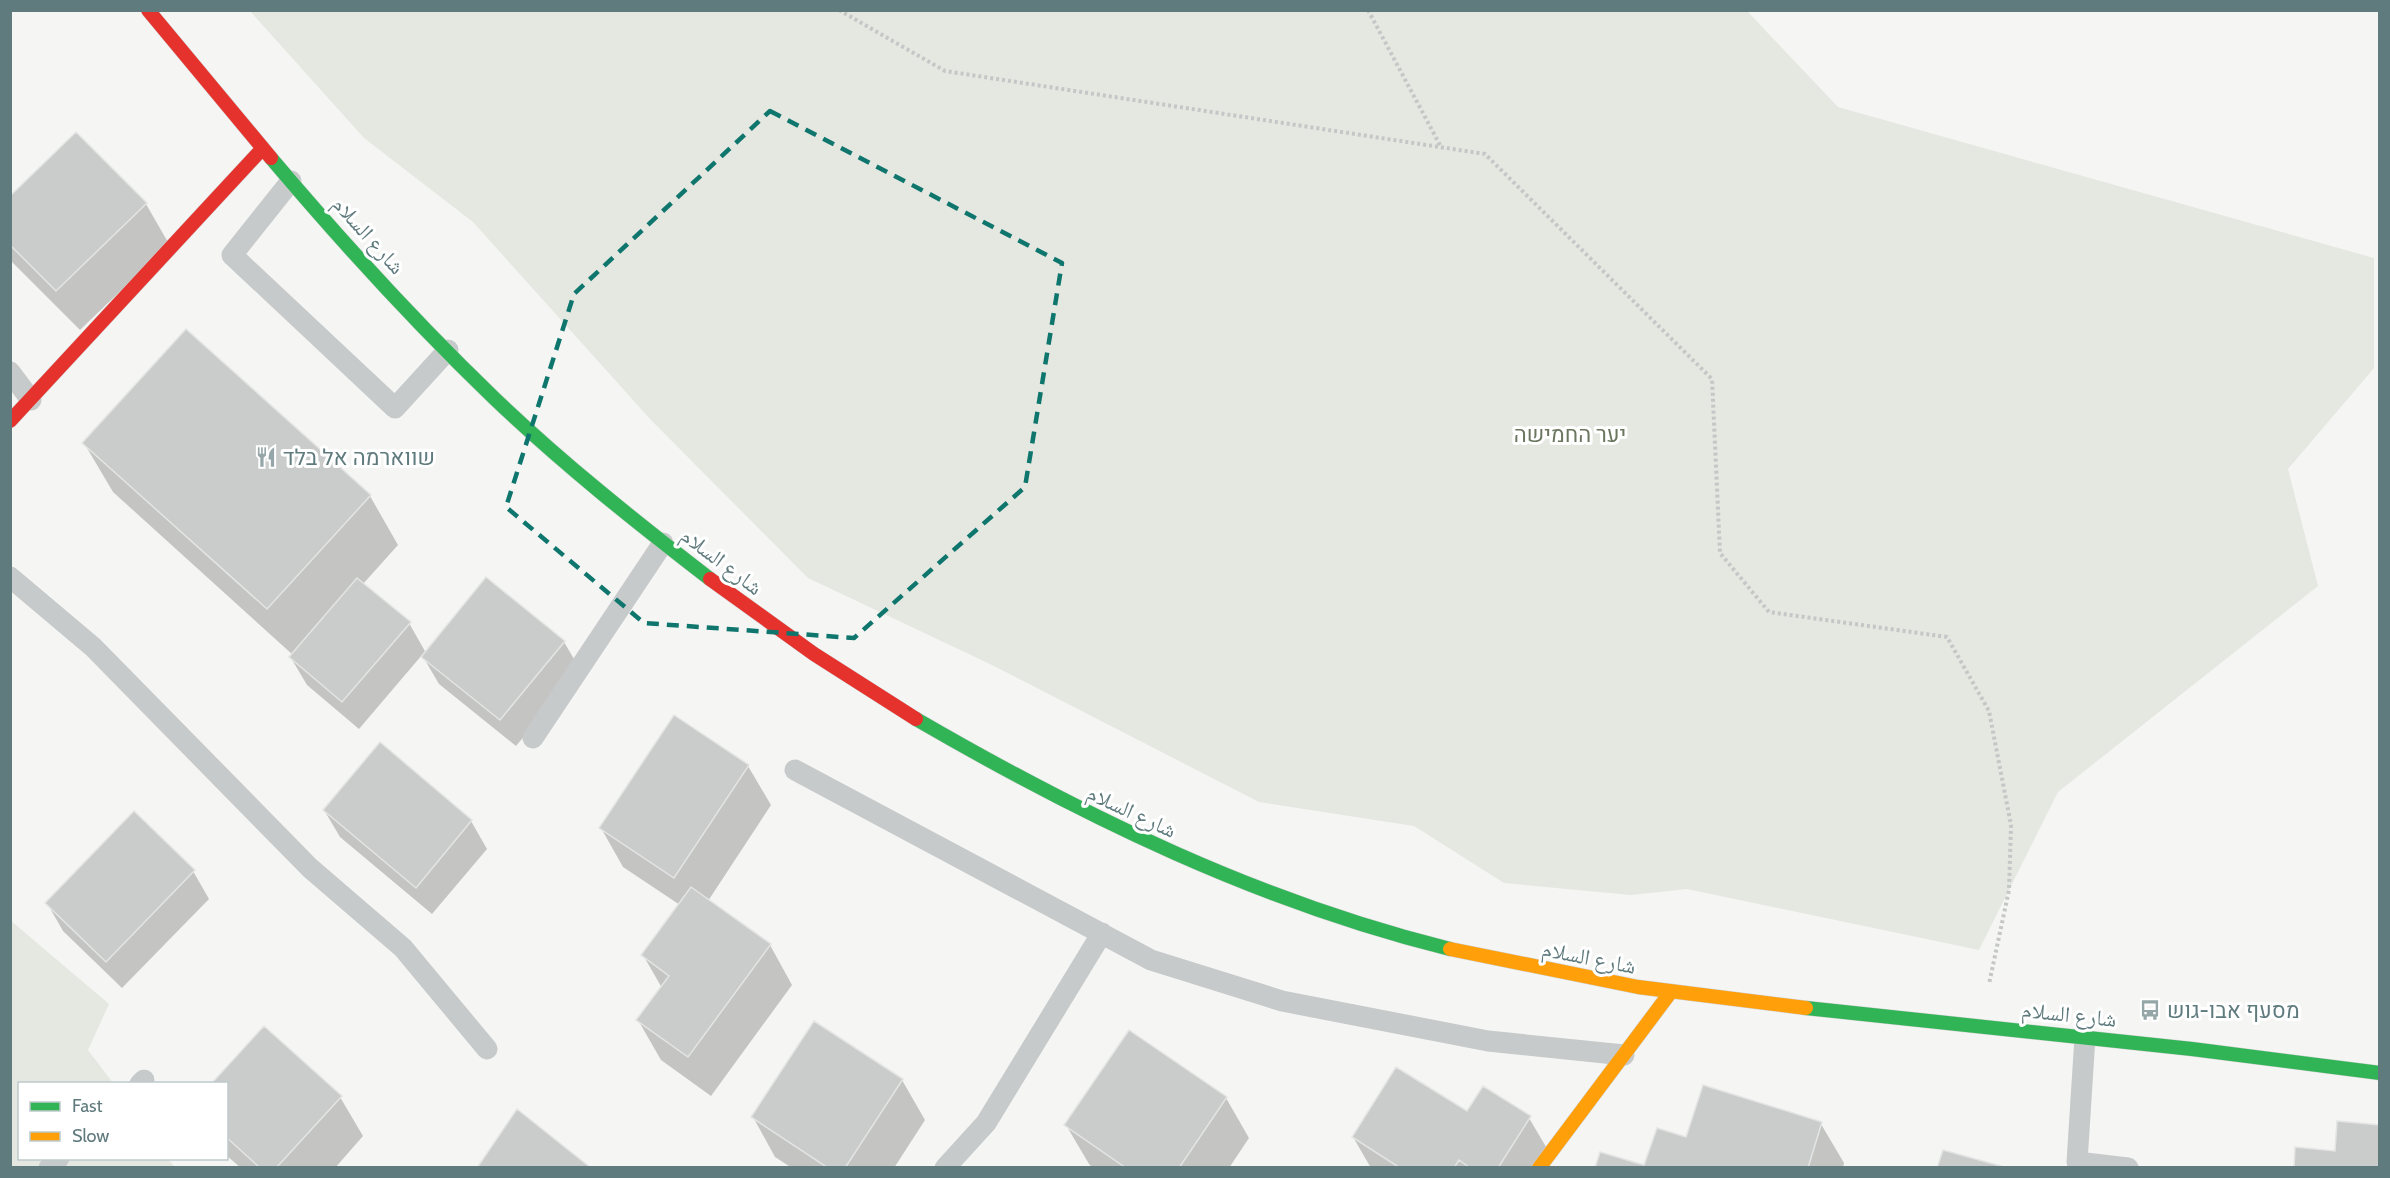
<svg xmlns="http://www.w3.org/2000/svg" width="2390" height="1178" viewBox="0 0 2390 1178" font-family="Cabin,'Noto Naskh Arabic',Heebo,sans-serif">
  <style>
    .green { fill: #e5e7e1 }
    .shadow { fill: #0003 }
    .building { fill: #cacccc; stroke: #e4e4e4; stroke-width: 1.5 }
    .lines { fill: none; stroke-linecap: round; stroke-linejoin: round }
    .fast-casing { stroke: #cfd1d1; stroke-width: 15 }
    .slow-casing { stroke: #cfd1d1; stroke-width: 15 }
    .jam-casing { stroke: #cfd1d1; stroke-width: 15 }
    .path { stroke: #c5c7c7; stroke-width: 4; stroke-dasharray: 3 3; stroke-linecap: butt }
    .lane { stroke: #c7caca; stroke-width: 21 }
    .fast { stroke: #30b455; stroke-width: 14 }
    .slow { stroke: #ff9f0a; stroke-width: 14 }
    .jam { stroke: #e5322d; stroke-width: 14 }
    .marked { fill: none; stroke: #0f766e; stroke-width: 4.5; stroke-dasharray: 12 8; stroke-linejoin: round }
    .labels { text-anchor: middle; stroke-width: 6; stroke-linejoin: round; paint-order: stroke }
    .street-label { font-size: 22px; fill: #607b7e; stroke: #fff }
    .park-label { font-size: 22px; fill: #6b765f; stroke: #fff }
    .poi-label { font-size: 22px; fill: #607b7e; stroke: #fff; text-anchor: start }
  </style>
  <rect width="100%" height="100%" fill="#f5f5f4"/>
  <path class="green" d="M 250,11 L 1747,11 L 1838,107 L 2374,258 L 2374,368 L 2288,469 L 2318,586 L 2058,792 L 1979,950 L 1687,889 L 1631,895 L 1504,883 L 1414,826 L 1259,802 L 992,665 L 808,578 L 651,420 L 473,222 L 364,138 Z
    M 10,920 L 109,1004 L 88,1050 L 113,1083 L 20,1084 L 20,1158 L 168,1159 L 175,1167 L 11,1167 Z"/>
  <path class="shadow" d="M 76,134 L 146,204 L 169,244 L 80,330 L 10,260 L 10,198 Z
    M 84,443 L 370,496 L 398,545 L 363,584 L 409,623 L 426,653 L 564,642 L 580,669 L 516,746 L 439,684 L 422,655 L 359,729 L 307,685 L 291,658 L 293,655 L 113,492 Z
    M 380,744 L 471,821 L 487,849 L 432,914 L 340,837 L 324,810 Z
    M 748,766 L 771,805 L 708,901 L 770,945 L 792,985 L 711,1096 L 661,1060 L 638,1020 L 662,988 L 643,955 L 680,905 L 623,867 L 601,828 Z
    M 193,871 L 209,899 L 122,988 L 63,931 L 47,903 Z
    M 814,1023 L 902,1080 L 925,1120 L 894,1168 L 792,1168 L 775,1157 L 753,1117 Z
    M 264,1028 L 340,1097 L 363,1136 L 335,1168 L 241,1168 L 226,1155 L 226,1084 Z
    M 1130,1032 L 1226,1098 L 1249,1138 L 1229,1168 L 1093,1168 L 1089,1164 L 1066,1125 Z
    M 1467,1113 L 1529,1118 L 1552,1157 L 1546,1168 L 1371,1168 L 1353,1137 Z
    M 1821,1124 L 1844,1163 L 1843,1168 L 1597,1168 L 1645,1167 L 1687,1139 Z"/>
  <path class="building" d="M 76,132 L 147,203 L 56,291 L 10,245 L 10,196 Z
    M 186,329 L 371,495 L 267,609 L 82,443 Z
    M 486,577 L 565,641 L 500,720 L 421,657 Z
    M 357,578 L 411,622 L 342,702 L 289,657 Z
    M 674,715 L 749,765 L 674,878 L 599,828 Z
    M 380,742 L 472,820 L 416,888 L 323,810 Z
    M 134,811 L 195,870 L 106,962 L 45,903 Z
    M 691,887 L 771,944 L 688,1057 L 636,1020 L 669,976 L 641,955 Z
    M 814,1021 L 903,1079 L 845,1168 L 828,1168 L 751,1117 Z
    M 264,1026 L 342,1096 L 276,1168 L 260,1168 L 226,1137 L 226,1084 L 211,1084 Z
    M 1129,1030 L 1227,1097 L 1179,1168 L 1126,1168 L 1064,1125 Z
    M 1396,1067 L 1467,1111 L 1483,1086 L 1531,1116 L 1498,1168 L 1470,1168 L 1459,1160 L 1454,1168 L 1400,1168 L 1352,1137 Z
    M 1703,1085 L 1822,1122 L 1808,1168 L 1595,1168 L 1600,1152 L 1644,1165 L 1657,1128 L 1686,1137 Z
    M 517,1109 L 591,1168 L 477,1168 Z
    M 2337,1121 L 2380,1125 L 2380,1168 L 2294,1168 L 2295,1147 L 2335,1151 Z
    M 1943,1150 L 2008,1168 L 1937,1168 Z"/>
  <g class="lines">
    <g class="fast-casing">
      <path id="fast" d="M 271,158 C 342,242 415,322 494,398 C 562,463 636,522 710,579
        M 916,719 C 1085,817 1260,902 1450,949
        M 1806,1008 L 2192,1049 L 2380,1073"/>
    </g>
    <g class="slow-casing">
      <path id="slow" d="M 1450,949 L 1638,987 L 1806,1008
        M 1539,1168 L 1670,993"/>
    </g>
    <g class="jam-casing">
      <path id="jam" d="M 148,10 L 271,158
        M 10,421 L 262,149
        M 710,579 L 814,654 L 916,719"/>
    </g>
    <path class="path" d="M 839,10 L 945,71 L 1485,154 L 1712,379 L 1720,553 L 1769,612 L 1947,637 L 1989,711 L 2011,825 L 2009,890 L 1989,984
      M 1368,10 L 1441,147"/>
    <path class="lane" d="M 291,181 L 232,255 L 395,408 L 448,350
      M 10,372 L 31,400
      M 10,577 L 93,647 L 310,868 L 403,948 L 487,1049
      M 533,738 L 663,543
      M 795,770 L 1151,960 L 1282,1001 L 1488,1041 L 1624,1055
      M 2085,1037 L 2077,1162 L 2128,1168
      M 140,1084 L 144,1080
      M 49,1168 L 59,1158
      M 945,1168 L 986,1123 L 1102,933"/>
    <use href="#fast" class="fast"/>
    <use href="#slow" class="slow"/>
    <use href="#jam" class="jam"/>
  </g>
  <path class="marked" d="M 770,111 L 1062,263 L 1025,487 L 854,638 L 644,623 L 506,507 L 574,294 Z"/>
  <defs>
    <g id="restaurant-bare" transform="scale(1.62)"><path d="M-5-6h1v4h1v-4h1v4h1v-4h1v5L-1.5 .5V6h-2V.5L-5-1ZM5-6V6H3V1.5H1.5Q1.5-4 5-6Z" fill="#94a6a7" stroke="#fff" stroke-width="2.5" paint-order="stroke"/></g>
    <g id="bus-bare" transform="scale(1.62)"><path d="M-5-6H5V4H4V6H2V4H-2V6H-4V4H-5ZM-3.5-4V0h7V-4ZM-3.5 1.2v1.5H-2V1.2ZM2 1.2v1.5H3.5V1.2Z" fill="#94a6a7" stroke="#fff" stroke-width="2.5" paint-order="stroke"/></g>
  </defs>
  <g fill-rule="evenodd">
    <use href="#restaurant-bare" x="266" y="457"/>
    <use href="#bus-bare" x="2150" y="1010"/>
  </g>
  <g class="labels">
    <g class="street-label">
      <text transform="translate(369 235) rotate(48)" y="8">شارع السلام</text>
      <text transform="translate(722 561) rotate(37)" y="8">شارع السلام</text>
      <text transform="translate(1132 811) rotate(25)" y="8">شارع السلام</text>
      <text transform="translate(1589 957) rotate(11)" y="8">شارع السلام</text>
      <text transform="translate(2069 1014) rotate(6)" y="8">شارع السلام</text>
    </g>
    <g class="park-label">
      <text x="1570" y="442">יער החמישה</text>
    </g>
    <g class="poi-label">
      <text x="283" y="465">שווארמה אל בלד</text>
      <text x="2167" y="1018">מסעף אבו-גוש</text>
    </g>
  </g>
  <rect width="2390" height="1178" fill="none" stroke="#607b7e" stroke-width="24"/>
  <rect x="18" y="1082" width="210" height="78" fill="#ffffff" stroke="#bfcacb" stroke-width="1.5"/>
  <rect x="30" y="1102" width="30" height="9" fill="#30b455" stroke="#bfcacb" stroke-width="1.5"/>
  <text x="72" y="1112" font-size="18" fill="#607b7e">Fast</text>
  <rect x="30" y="1132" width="30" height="9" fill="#ff9f0a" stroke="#bfcacb" stroke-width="1.5"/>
  <text x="72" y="1142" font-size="18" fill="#607b7e">Slow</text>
</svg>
